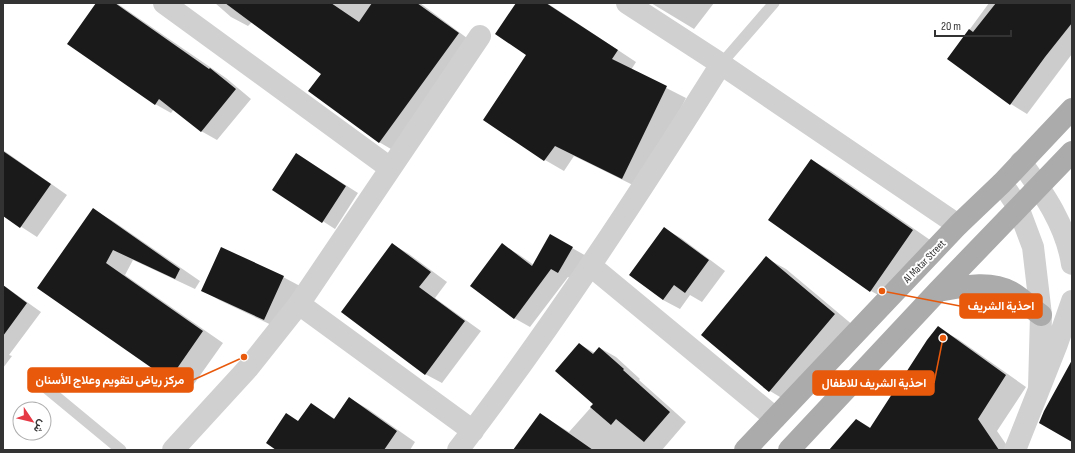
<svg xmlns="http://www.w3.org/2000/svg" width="1075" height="453" viewBox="0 0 1075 453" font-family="'Sofia Sans Condensed',Vazirmatn,sans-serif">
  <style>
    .shadow { fill: #0003 }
    .building { fill: #1a1a1a }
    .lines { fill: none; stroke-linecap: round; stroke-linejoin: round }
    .service { stroke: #d0d0d0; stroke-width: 11 }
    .minor { stroke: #d0d0d0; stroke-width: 22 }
    .tertiary { stroke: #d0d0d0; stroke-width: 22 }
    .primary { stroke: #ababab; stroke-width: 22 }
    .labels { text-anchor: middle; stroke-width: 4; stroke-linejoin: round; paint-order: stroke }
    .street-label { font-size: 11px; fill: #333; stroke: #fff }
    .leader { fill: none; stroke: #e8590c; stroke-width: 1.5 }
    .callout-dot { fill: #e8590c; stroke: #fff; stroke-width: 1.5 }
    .callout { fill: #e8590c; stroke: #e8590c; stroke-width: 1.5 }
    .callout-label { font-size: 12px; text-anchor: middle; font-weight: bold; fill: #fff }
  </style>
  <rect width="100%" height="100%" fill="#fff"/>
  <path class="shadow" d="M 97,3 L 116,3 L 118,4 L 226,78 L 251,99 L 217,140 L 201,131 L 174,109 L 171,113 L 155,104 Z
    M 215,3 L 420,3 L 475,44 L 396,152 L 379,142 L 322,74 L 252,22 L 248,26 L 231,17 Z
    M 517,3 L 547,3 L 636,62 L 631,70 L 686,98 L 641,189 L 574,156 L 564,171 L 545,160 L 484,120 L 528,55 Z
    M 651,3 L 714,3 L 694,29 Z
    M 989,3 L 1072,3 L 1072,54 L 1027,114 L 1011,104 L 948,59 Z
    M 3,150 L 67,195 L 37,237 L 3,215 Z
    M 297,154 L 358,193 L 335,229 L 274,190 Z
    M 811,160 L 831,171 L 933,242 L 891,302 L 871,291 L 769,220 Z
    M 93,210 L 113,221 L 200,281 L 195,289 L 133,260 L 125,275 L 223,343 L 189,391 L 170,379 L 39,288 Z
    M 665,229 L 681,238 L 725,271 L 702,302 L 690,295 L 680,309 L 663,300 Z
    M 551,236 L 588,257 L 574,281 L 568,277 L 530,327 L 514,318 L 502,245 L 518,254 L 534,265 Z
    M 392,244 L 409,254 L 447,282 L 435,298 L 481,331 L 442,383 L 425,374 Z
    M 766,258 L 786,269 L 854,326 L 790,403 L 770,391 L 702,335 Z
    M 283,277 L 300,286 L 280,329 L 219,300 L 202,290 Z
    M 3,285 L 41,312 L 9,355 L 12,356 L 3,368 Z
    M 938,328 L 958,339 L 1026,387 L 997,431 L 1010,450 L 831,450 L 857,420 L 871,428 Z
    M 579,344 L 595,353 L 600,348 L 616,357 L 640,379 L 639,380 L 686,422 L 662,450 L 514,450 L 540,414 L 569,432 L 594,404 Z
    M 349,398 L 368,409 L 415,442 L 410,450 L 278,450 L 287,414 L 299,422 L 311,404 L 335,419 Z"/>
  <path class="building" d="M 96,3 L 115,3 L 209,69 L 210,68 L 236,89 L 201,132 L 159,99 L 155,105 L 67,44 Z
    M 225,3 L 331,3 L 359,22 L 372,3 L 417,3 L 459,33 L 379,143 L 308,91 L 321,74 Z
    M 516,3 L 546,3 L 618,50 L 612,59 L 667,86 L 622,179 L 555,146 L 544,161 L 483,120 L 526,55 L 495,34 Z
    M 996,3 L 1072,3 L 1072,23 L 1045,57 L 1010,105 L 947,59 L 969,29 L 973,32 Z
    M 3,151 L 51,184 L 20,228 L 3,216 Z
    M 296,153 L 346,186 L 322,223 L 272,190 Z
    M 811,159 L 913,230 L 870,292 L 768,220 Z
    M 93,208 L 180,269 L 175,279 L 113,250 L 106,263 L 203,331 L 169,380 L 37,288 Z
    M 664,227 L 709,260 L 685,293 L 674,285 L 663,300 L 629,275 Z
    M 550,234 L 573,247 L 558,273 L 551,269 L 514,319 L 470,286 L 502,243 L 532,266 Z
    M 392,243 L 431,272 L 419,287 L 465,321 L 425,375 L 341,312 Z
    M 221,247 L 284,276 L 264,320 L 201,291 Z
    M 766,256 L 835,314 L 769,392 L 701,335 Z
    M 3,285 L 27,303 L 3,336 Z
    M 938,326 L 1006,375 L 978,419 L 999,450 L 829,450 L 856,419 L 870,428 L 927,340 Z
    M 579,343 L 593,354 L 599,347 L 624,369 L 623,370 L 670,412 L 644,442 L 616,419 L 611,425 L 590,407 L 593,404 L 555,371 Z
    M 1072,360 L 1072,442 L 1039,423 L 1044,411 Z
    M 349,397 L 397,431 L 384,450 L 276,450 L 266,443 L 286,413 L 298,421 L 311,403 L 334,419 Z
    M 540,413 L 593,450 L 513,450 Z"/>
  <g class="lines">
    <path class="service" d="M 721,64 L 774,3
      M 40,383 L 121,450"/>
    <path class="minor" d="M 164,3 L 390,168
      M 627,3 L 721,64 L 958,225
      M 591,266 L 775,418
      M 473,431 L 299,304 L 480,36
      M 173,450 L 249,367 L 299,304
      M 458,450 C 553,326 638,196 721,64"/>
    <path class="tertiary" d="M 1021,162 C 1044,194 1066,225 1072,264
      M 1002,183 L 1018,207 L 1033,247 L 1041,315 L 1039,388
      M 1015,450 L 1057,344 L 1072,301"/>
    <path class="primary" d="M 938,291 C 961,287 989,280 1011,292 C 1022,298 1031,308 1041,315
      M 745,450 L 958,225 L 1002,183 L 1072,109
      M 789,450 L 938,291 L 1072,152"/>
  </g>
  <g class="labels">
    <g class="street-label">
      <text transform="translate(924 261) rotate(-46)" y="4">Al Matar Street</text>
    </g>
  </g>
  <path class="leader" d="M882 291L960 306M244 357L193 380M943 338L934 383"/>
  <g class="callout-dot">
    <circle cx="882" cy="291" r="4"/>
    <circle cx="244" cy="357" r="4"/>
    <circle cx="943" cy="338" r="4"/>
  </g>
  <g class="callout">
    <rect x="960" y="294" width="82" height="24" rx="4"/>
    <rect x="28" y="368" width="165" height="24" rx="4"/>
    <rect x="813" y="371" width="121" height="24" rx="4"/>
  </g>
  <g class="callout-label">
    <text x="1001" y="310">احذية الشريف</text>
    <text x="110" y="384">مركز رياض لتقويم وعلاج الأسنان</text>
    <text x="874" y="387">احذية الشريف للاطفال</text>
  </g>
  <rect width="1075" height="453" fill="none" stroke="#333333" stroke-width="8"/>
  <g transform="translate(32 421) rotate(125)"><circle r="19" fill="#ffffff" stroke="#adadad"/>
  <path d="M0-3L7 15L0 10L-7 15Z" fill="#e63946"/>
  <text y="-6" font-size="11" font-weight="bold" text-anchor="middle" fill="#333333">ش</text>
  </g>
  <path d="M935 30v6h76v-6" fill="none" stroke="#333333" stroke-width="2"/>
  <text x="941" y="30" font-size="12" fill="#333333" stroke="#ffffff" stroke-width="3" paint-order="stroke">20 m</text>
</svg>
